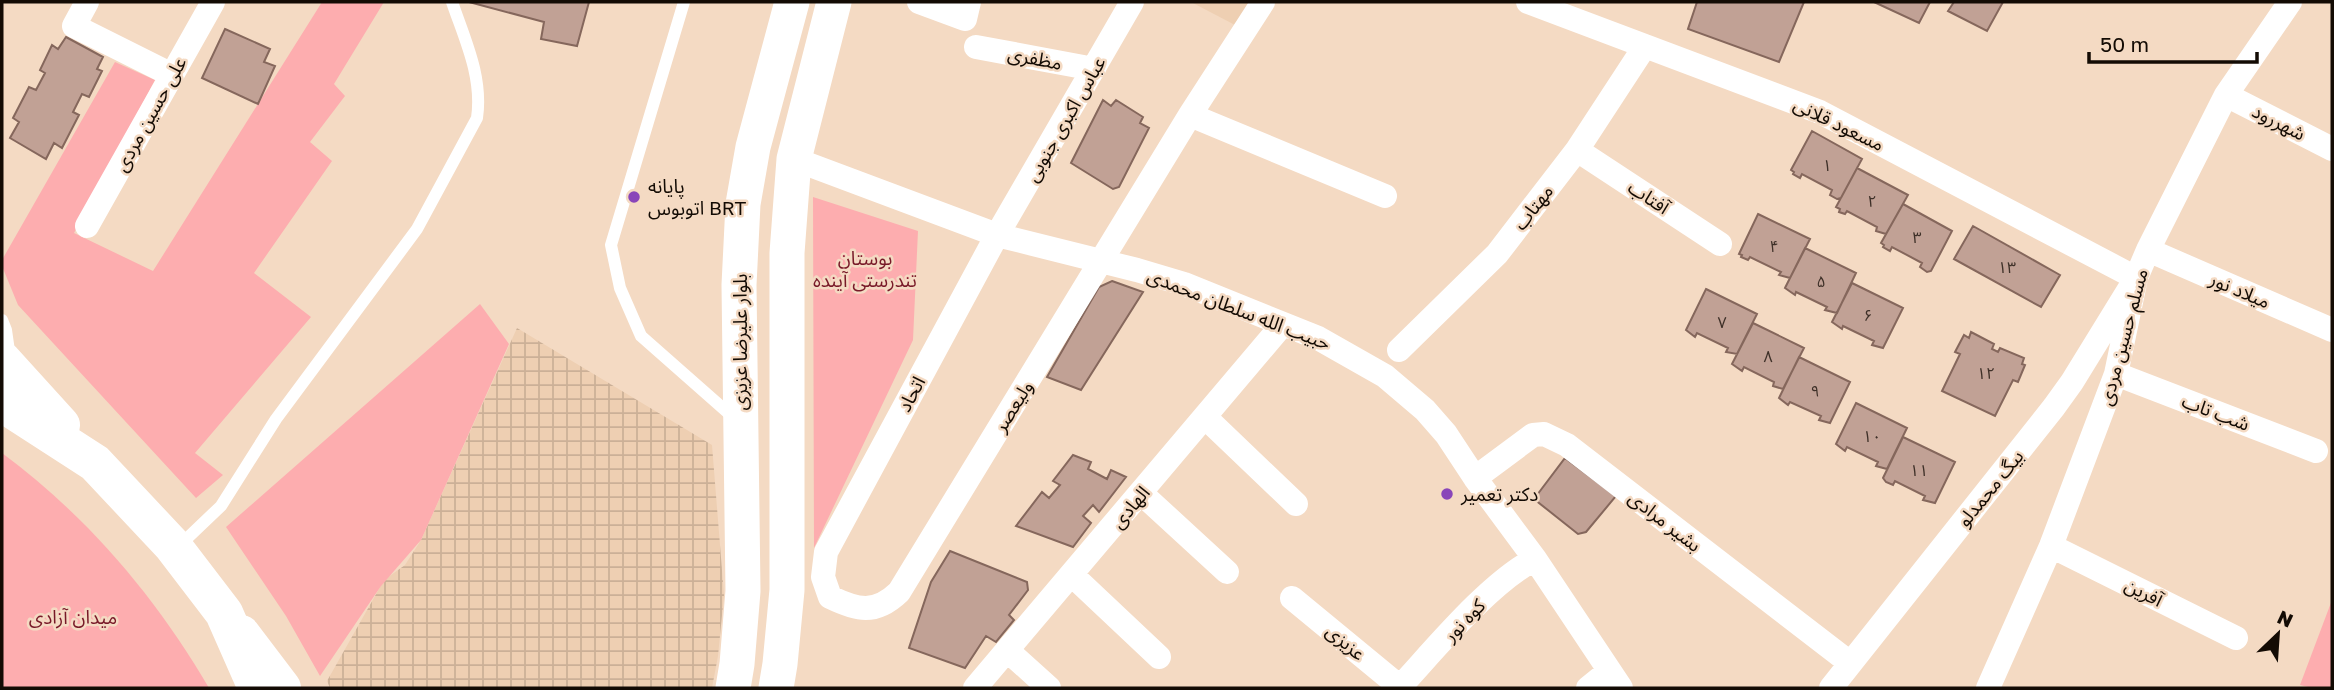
<svg xmlns="http://www.w3.org/2000/svg" width="2334" height="690" viewBox="0 0 2334 690" font-family="'Golos Text','Noto Sans Arabic',sans-serif">
  <style>
    .built { fill: #eecfb2 }
    .industrial { fill: url(#industrial-grid) }
    .green { fill: #fdadaf }
    .building { fill: #c1a195; stroke: #85675c; stroke-width: 2 }
    .lines { fill: none; stroke-linecap: round; stroke-linejoin: round }
    .service { stroke: #fff; stroke-width: 12 }
    .minor { stroke: #fff; stroke-width: 24 }
    .secondary { stroke: #fff; stroke-width: 35 }
    .primary { stroke: #fff; stroke-width: 38 }
    .trunk { stroke: #fff; stroke-width: 38 }
    .poi-dot { fill: #8945b9; stroke: #f4dac3; stroke-width: 2.5 }
    .labels { text-anchor: middle; stroke-width: 5; stroke-linejoin: round; paint-order: stroke }
    .number-label { font-size: 16px; fill: #3e3028 }
    .street-label { font-size: 19px; fill: #130b04; stroke: #f4dac3 }
    .poi-label { font-size: 19px; fill: #130b04; stroke: #f4dac3; text-anchor: start }
    .park-label { font-size: 19px; fill: #781928; stroke: #f4dac3 }
  </style>
  <defs>
    <pattern id="industrial-grid" width="8" height="8" patternUnits="userSpaceOnUse" patternTransform="scale(1.75)"><rect width="8" height="8" fill="#eecfb2"/><path d="M0 4h8M4 0v8" fill="none" stroke="#cbb097"/></pattern>
  </defs>
  <rect width="100%" height="100%" fill="#f4dac3"/>
  <path class="built" d="M 1191,2 L 1250,2 L 1235,25 Z"/>
  <path class="industrial" d="M 517,328 L 712,445 L 724,595 L 718,656 L 712,688 L 330,688 L 327,681 L 384,580 L 405,565 L 421,540 Z"/>
  <path class="green" d="M 322,2 L 384,2 L 334,84 L 345,96 L 310,142 L 332,161 L 254,273 L 311,317 L 195,453 L 223,475 L 196,498 L 18,305 L 2,266 L 2,260 L 115,62 L 155,80 L 74,233 L 153,271 Z
    M 813,197 L 918,231 L 913,340 L 814,548 Z
    M 480,304 L 509,344 L 421,540 L 381,586 L 320,676 L 286,616 L 226,527 Z
    M 2,453 C 87,516 156,597 209,688 L 2,688 Z
    M 2332,600 L 2332,688 L 2312,688 L 2300,685 Z"/>
  <path class="building" d="M 469,2 L 589,2 L 577,46 L 541,39 L 544,22 Z
    M 1697,2 L 1804,2 L 1779,62 L 1688,29 Z
    M 1874,2 L 1930,2 L 1919,23 Z
    M 1954,2 L 2003,2 L 1987,31 L 1948,11 Z
    M 225,29 L 270,49 L 264,62 L 275,66 L 258,104 L 202,78 Z
    M 66,37 L 103,57 L 97,69 L 102,71 L 89,97 L 82,94 L 73,112 L 79,115 L 62,148 L 54,143 L 46,159 L 10,138 L 19,122 L 13,118 L 29,87 L 36,90 L 45,73 L 40,70 L 52,45 L 58,49 Z
    M 1103,100 L 1111,106 L 1116,100 L 1143,117 L 1140,123 L 1149,128 L 1119,187 L 1113,189 L 1071,163 Z
    M 1812,131 L 1862,159 L 1841,198 L 1837,199 L 1830,195 L 1832,190 L 1802,174 L 1800,178 L 1793,174 L 1794,172 L 1791,170 Z
    M 1857,168 L 1908,195 L 1886,234 L 1876,231 L 1877,227 L 1847,211 L 1845,214 L 1839,212 L 1840,209 L 1836,207 Z
    M 1903,204 L 1952,231 L 1931,271 L 1927,272 L 1920,267 L 1922,263 L 1892,247 L 1890,251 L 1883,247 L 1884,245 L 1881,243 Z
    M 1758,214 L 1810,239 L 1790,278 L 1779,275 L 1781,272 L 1750,257 L 1748,260 L 1741,257 L 1742,255 L 1739,254 Z
    M 1973,226 L 2060,275 L 2041,307 L 1954,259 Z
    M 1805,248 L 1856,273 L 1837,313 L 1825,310 L 1827,307 L 1796,292 L 1795,295 L 1785,288 Z
    M 1112,281 L 1143,292 L 1081,390 L 1047,377 L 1099,287 Z
    M 1852,283 L 1903,308 L 1883,348 L 1872,345 L 1874,341 L 1843,326 L 1842,329 L 1832,322 Z
    M 1706,289 L 1757,314 L 1737,354 L 1726,352 L 1728,348 L 1697,333 L 1695,337 L 1686,330 Z
    M 1753,323 L 1804,348 L 1783,389 L 1773,386 L 1774,382 L 1744,367 L 1742,371 L 1732,364 Z
    M 1971,332 L 1994,344 L 1992,349 L 1998,352 L 2000,348 L 2024,358 L 2022,364 L 2025,365 L 2018,382 L 2013,380 L 1995,416 L 1942,391 L 1960,354 L 1955,352 L 1964,335 L 1969,338 Z
    M 1799,357 L 1850,382 L 1830,423 L 1819,420 L 1821,416 L 1790,402 L 1788,405 L 1779,398 Z
    M 1856,403 L 1907,428 L 1887,469 L 1876,466 L 1878,462 L 1847,447 L 1845,451 L 1836,444 Z
    M 1903,437 L 1955,462 L 1935,503 L 1923,500 L 1925,496 L 1895,481 L 1893,485 L 1886,482 L 1883,478 Z
    M 1073,455 L 1091,462 L 1088,469 L 1107,479 L 1111,470 L 1126,477 L 1099,512 L 1093,505 L 1083,516 L 1091,523 L 1073,547 L 1016,526 L 1042,492 L 1049,498 L 1060,485 L 1053,481 Z
    M 1565,458 L 1616,496 L 1586,532 L 1578,534 L 1534,499 Z
    M 950,551 L 1027,582 L 1028,590 L 1009,615 L 1014,620 L 996,642 L 986,636 L 965,668 L 909,648 L 931,582 Z"/>
  <g class="lines">
    <path class="service" d="M 684,2 L 611,245 L 620,288 L 641,336 L 734,418
      M 2,320 L 6,330 L 10,358
      M 178,547 L 221,506 L 276,419 L 417,229 L 477,118 C 483,77 465,40 452,2"/>
    <path class="minor" d="M 87,2 L 74,26 L 172,75
      M 919,2 L 965,19 L 969,2
      M 1132,2 L 997,235 L 826,552 L 823,577 L 830,597 C 857,610 875,615 899,592 L 1190,115 L 1263,2
      M 1528,2 L 1820,112 L 2136,278 L 2072,382 L 2054,407 L 1831,688
      M 976,47 L 1094,69
      M 2226,95 L 2332,149
      M 1190,115 L 1385,196
      M 1577,150 L 1720,244
      M 794,159 L 997,235 L 1137,270 L 1184,284 L 1318,338 L 1385,376 L 1425,410 L 1446,434 L 1475,478 L 1535,559 L 1621,688
      M 87,226 L 213,2
      M 2148,250 L 2332,330
      M 1399,350 L 1497,254 L 1577,150 L 1645,46
      M 2116,374 L 2316,451
      M 1205,417 L 1296,504
      M 1475,478 L 1533,435 L 1544,434 L 1567,445 L 1850,663
      M 1141,493 L 1227,572
      M 2051,546 L 2236,638
      M 1072,575 L 1159,657
      M 1292,598 L 1400,687
      M 1007,650 L 1049,688
      M 975,688 L 1283,324
      M 1399,688 C 1436,648 1488,584 1535,559
      M 1588,688 L 1609,671
      M 1988,688 L 2051,546 L 2116,374 L 2136,278 L 2148,250 L 2226,95 L 2290,2"/>
    <path class="secondary" d="M 733,688 L 737,664 L 743,591 L 739,285 L 743,204 L 753,147 L 792,2
      M 776,688 L 780,664 L 787,590 L 787,253 L 794,159 L 834,2"/>
    <path class="primary" d="M 241,634 L 282,688"/>
    <path class="trunk" d="M 2,360 L 61,425
      M 2,403 L 95,463 L 172,545 L 224,613 L 257,688"/>
  </g>
  <g class="poi-dot">
    <circle cx="634" cy="197" r="7"/>
    <circle cx="1447" cy="494" r="7"/>
  </g>
  <g class="labels">
    <g class="number-label">
      <text x="1827" y="171">۱</text>
      <text x="1872" y="207">۲</text>
      <text x="1917" y="243">۳</text>
      <text x="1774" y="252">۴</text>
      <text x="2007" y="273">۱۳</text>
      <text x="1821" y="287">۵</text>
      <text x="1868" y="321">۶</text>
      <text x="1722" y="328">۷</text>
      <text x="1768" y="362">۸</text>
      <text x="1986" y="379">۱۲</text>
      <text x="1815" y="396">۹</text>
      <text x="1872" y="442">۱۰</text>
      <text x="1919" y="476">۱۱</text>
    </g>
    <g class="street-label">
      <text transform="translate(1035 58) rotate(11)" y="7">مظفری</text>
      <text transform="translate(150 114) rotate(-61)" y="7">علی حسین مردی</text>
      <text transform="translate(1065 119) rotate(-60)" y="7">عباس اکبری جنوبی</text>
      <text transform="translate(2279 122) rotate(27)" y="7">شهررود</text>
      <text transform="translate(1839 124) rotate(26)" y="7">مسعود قلانی</text>
      <text transform="translate(1649 197) rotate(33)" y="7">آفتاب</text>
      <text transform="translate(1533 207) rotate(-52)" y="7">مهتاب</text>
      <text transform="translate(2240 290) rotate(23)" y="7">میلاد نور</text>
      <text transform="translate(1239 309) rotate(21)" y="7">حبیب الله سلطان محمدی</text>
      <text transform="translate(2123 337) rotate(-75)" y="7">مسلم حسین مردی</text>
      <text transform="translate(740 342) rotate(-90)" y="7">بلوار علیرضا عزیزی</text>
      <text transform="translate(911 394) rotate(-62)" y="7">اتحاد</text>
      <text transform="translate(1013 406) rotate(-58)" y="7">ولیعصر</text>
      <text transform="translate(2216 412) rotate(21)" y="7">شب تاب</text>
      <text transform="translate(1990 488) rotate(-51)" y="7">بیگ محمدلو</text>
      <text transform="translate(1130 507) rotate(-50)" y="7">الهادی</text>
      <text transform="translate(1665 521) rotate(38)" y="7">بشیر مرادی</text>
      <text transform="translate(2144 592) rotate(27)" y="7">آفرین</text>
      <text transform="translate(1464 620) rotate(-46)" y="7">کوه نور</text>
      <text transform="translate(1346 642) rotate(40)" y="7">عزیزی</text>
    </g>
    <g class="poi-label">
      <text x="648" y="193">پایانه<tspan x="648" dy="22">اتوبوس BRT</tspan></text>
      <text x="1461" y="501">دکتر تعمیر</text>
    </g>
    <g class="park-label">
      <text x="865" y="265">بوستان<tspan x="865" dy="22">تندرستی آینده</tspan></text>
      <text x="73" y="624">میدان آزادی</text>
    </g>
  </g>
  <rect width="2334" height="690" fill="none" stroke="#130b04" stroke-width="7"/>
  <g transform="translate(2278 634) rotate(25)" stroke="#f4dac3" stroke-width="5" paint-order="stroke">
  <path d="M0-5L12 26L0 18L-12 26Z" fill="#130b04"/>
  <text y="-10" font-size="19" font-weight="bold" text-anchor="middle" fill="#130b04">N</text>
  </g>
  <path d="M2089 52v10h168v-10" fill="none" stroke="#130b04" stroke-width="3.5"/>
  <text x="2100" y="52" font-size="21" fill="#130b04" stroke="#f4dac3" stroke-width="5" paint-order="stroke">50 m</text>
</svg>
